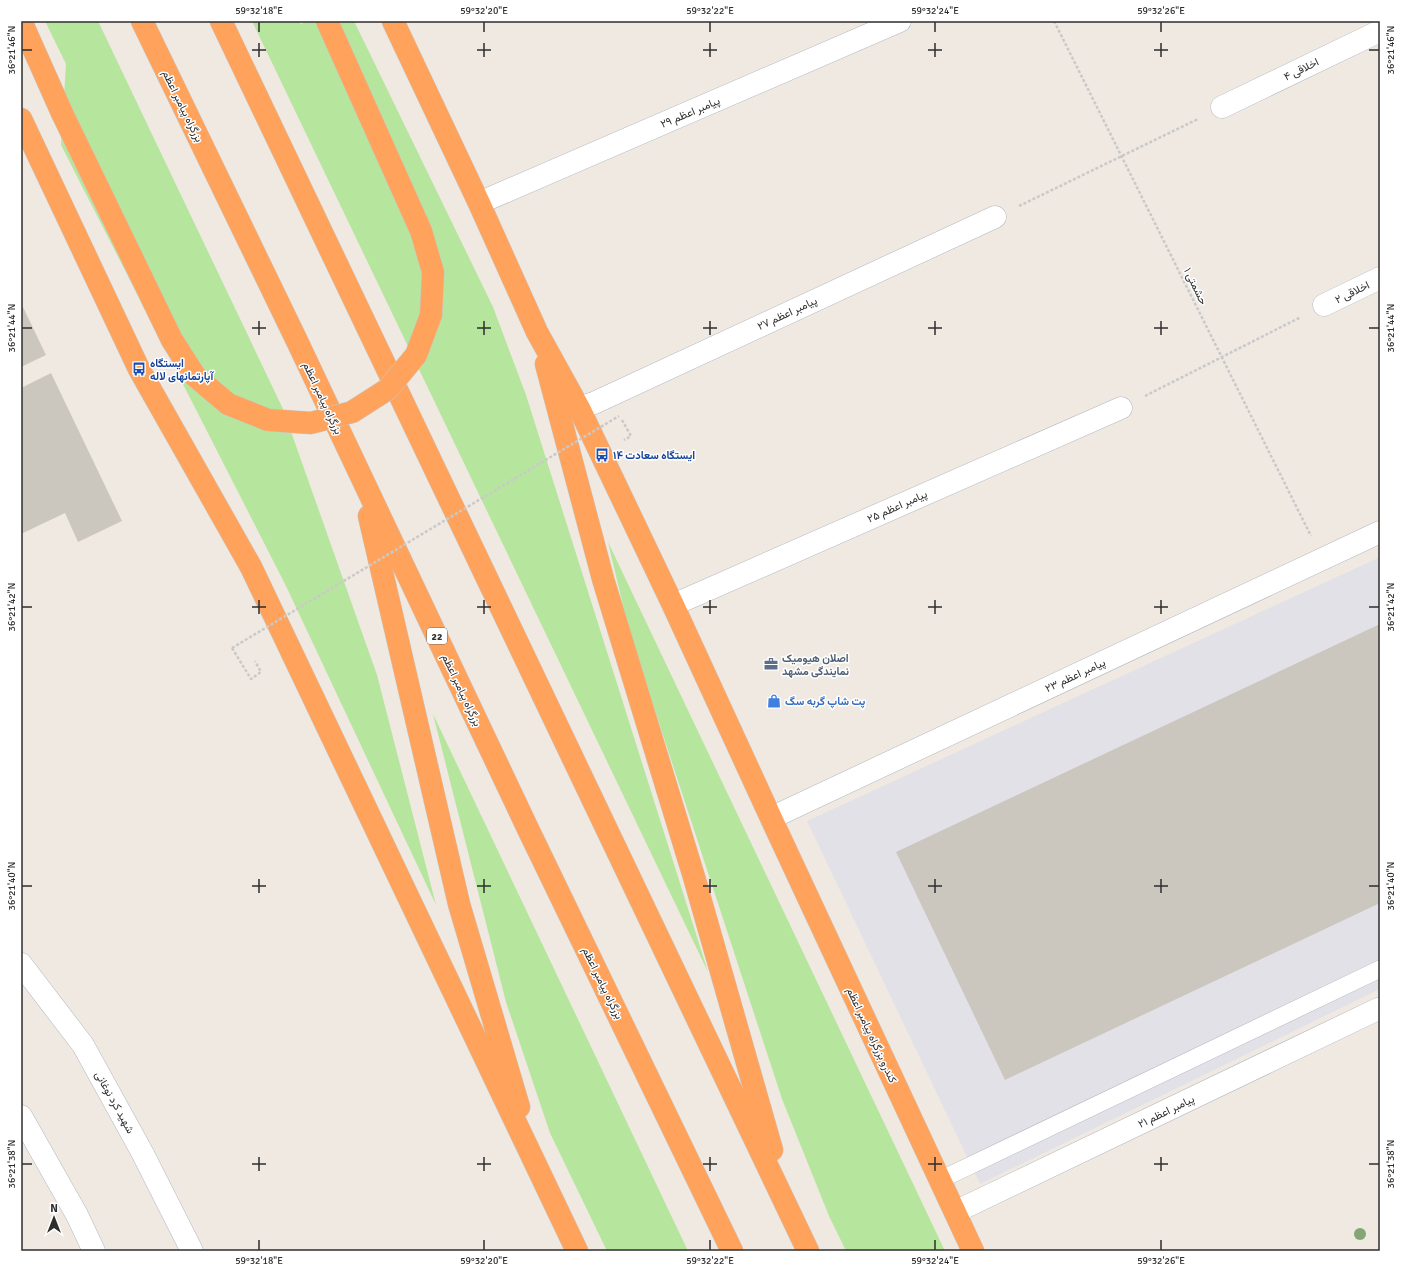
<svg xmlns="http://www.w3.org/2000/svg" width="1401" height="1272" viewBox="0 0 1401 1272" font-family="Signika,Vazirmatn,sans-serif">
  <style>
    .industrial { fill: #e3e1e8 }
    .green { fill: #b6e59e }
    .building { fill: #cbc7bf }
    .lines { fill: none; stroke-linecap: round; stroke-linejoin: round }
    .lane-casing { stroke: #b4b7c1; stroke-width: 18 }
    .street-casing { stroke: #b4b7c1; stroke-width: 23 }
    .secondary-casing { stroke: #b4b7c1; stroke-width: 23 }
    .highway-casing { stroke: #c9c9c9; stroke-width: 23 }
    .path { stroke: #c9c9c9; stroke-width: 2.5; stroke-dasharray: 3 2; stroke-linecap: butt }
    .lane { stroke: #fff; stroke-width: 17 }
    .street { stroke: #fff; stroke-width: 22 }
    .secondary { stroke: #fff; stroke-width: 22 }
    .highway { stroke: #ffa35c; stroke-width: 22 }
    .highway-bridge-casing { stroke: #c9c9c9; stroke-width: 23; stroke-linecap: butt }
    .path-bridge { stroke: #c9c9c9; stroke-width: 2.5; stroke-dasharray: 3 2; stroke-linecap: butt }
    .highway-bridge { stroke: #ffa35c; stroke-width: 22 }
    .tree { fill: #84a574 }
    .ticks { fill: none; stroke: #2e2e2e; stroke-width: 1.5 }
    .labels { text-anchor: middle; stroke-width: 3; stroke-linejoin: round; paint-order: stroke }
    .shield { fill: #fff; stroke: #6d6d6d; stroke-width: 1 }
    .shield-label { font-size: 10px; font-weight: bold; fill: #2e2e2e }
    .street-label { font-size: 11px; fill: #2e2e2e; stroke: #fff }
    .transit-label { font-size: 11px; font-weight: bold; fill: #164399; stroke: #fff; text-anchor: start }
    .service-label { font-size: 11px; font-weight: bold; fill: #4e5e75; stroke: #fff; text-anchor: start }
    .shop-label { font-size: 11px; font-weight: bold; fill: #366cbe; stroke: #fff; text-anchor: start }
    .neatline { fill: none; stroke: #2e2e2e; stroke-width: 1.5 }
    .ticks-label { font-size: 10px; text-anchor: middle; fill: #2e2e2e }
  </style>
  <rect width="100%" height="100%" fill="#efe9e1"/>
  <path class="industrial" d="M 1380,557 L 1380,989 L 980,1184 L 807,821 Z"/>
  <path class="green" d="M 45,21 L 98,21 L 283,409 L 377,675 L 436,905 L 286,586 L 61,145 L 66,64 Z
    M 252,21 L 299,21 L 301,24 L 307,21 L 354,21 L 493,307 L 526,395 L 708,972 Z
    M 608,542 L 945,1251 L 846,1251 L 829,1216 L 782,1099 L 629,631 Z
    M 433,714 L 688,1251 L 607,1251 L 550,1133 L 506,1002 Z"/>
  <path class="building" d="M 21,303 L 46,355 L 21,367 Z
    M 51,373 L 122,521 L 78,542 L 65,513 L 21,534 L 21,388 Z
    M 1380,624 L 1380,903 L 1005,1080 L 896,852 Z"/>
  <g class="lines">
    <g class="lane-casing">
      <path id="lane" d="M 940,1180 L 1380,969"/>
    </g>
    <g class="street-casing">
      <path id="street" d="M 1222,107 L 1380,31
        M 479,203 L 900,21
        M 1324,305 L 1380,278
        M 579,408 L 594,403 L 995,217
        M 673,605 L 1121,408
        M 955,1212 L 1378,1009"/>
    </g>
    <g class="secondary-casing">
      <path id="secondary" d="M 771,818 L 1380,532
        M 21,964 L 83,1045 L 143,1154 L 192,1251
        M 21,1116 L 77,1215 L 94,1251"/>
    </g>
    <g class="highway-casing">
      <path id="highway" d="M 21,21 L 62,113
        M 142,21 L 297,341 L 528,829 L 732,1251
        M 221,21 L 808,1251
        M 393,21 L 479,203 L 537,332 L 579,408 L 673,605 L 771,818 L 973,1251
        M 21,119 L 139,369 L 251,567 L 577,1251
        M 546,364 L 603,579 L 694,877 L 772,1150
        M 369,516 L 459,904 L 519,1107"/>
    </g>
    <path class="path" d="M 1054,21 L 1311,536
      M 1019,206 L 1198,119
      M 1145,396 L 1301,317
      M 622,420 L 631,436 L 624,440
      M 232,648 L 251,679 L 261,672 L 255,661"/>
    <use href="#lane" class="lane"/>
    <use href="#street" class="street"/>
    <use href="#secondary" class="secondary"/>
    <use href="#highway" class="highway"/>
    <g class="highway-bridge-casing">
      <path id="highway-bridge" d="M 62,113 L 172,340 L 195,376 L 228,404 L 268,420 L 311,423 L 352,412 L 388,389 L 416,355 L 431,315 L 433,272 L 421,231 L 327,21"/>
    </g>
    <path class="path-bridge" d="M 232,648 L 619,416"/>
    <use href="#highway-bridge" class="highway-bridge"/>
  </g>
  <circle class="tree" cx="1360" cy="1234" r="6"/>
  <path class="ticks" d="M 259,22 L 259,32M 484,22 L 484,32M 710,22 L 710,32M 935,22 L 935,32M 1161,22 L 1161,32M 259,43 L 259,57M 484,43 L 484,57M 710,43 L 710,57M 935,43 L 935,57M 1161,43 L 1161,57M 22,50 L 32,50M 252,50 L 266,50M 477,50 L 491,50M 703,50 L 717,50M 928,50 L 942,50M 1154,50 L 1168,50M 1369,50 L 1379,50M 259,321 L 259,335M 484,321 L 484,335M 710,321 L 710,335M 935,321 L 935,335M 1161,321 L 1161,335M 22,328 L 32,328M 252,328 L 266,328M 477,328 L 491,328M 703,328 L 717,328M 928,328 L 942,328M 1154,328 L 1168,328M 1369,328 L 1379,328M 259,600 L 259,614M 484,600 L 484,614M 710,600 L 710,614M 935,600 L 935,614M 1161,600 L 1161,614M 22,607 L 32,607M 252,607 L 266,607M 477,607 L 491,607M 703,607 L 717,607M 928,607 L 942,607M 1154,607 L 1168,607M 1369,607 L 1379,607M 259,879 L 259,893M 484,879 L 484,893M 710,879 L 710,893M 935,879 L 935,893M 1161,879 L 1161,893M 22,886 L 32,886M 252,886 L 266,886M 477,886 L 491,886M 703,886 L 717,886M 928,886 L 942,886M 1154,886 L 1168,886M 1369,886 L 1379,886M 259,1157 L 259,1171M 484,1157 L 484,1171M 710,1157 L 710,1171M 935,1157 L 935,1171M 1161,1157 L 1161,1171M 22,1164 L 32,1164M 252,1164 L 266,1164M 477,1164 L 491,1164M 703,1164 L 717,1164M 928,1164 L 942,1164M 1154,1164 L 1168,1164M 1369,1164 L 1379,1164M 259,1240 L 259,1250M 484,1240 L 484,1250M 710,1240 L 710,1250M 935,1240 L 935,1250M 1161,1240 L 1161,1250"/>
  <defs>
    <g id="bus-bare" transform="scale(1.08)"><path d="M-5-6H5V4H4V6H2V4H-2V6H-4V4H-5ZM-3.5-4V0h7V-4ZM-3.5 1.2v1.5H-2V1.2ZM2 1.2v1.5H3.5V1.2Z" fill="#1a4fb4" stroke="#fff" stroke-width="2.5" paint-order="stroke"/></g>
    <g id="office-bare" transform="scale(1.08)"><path d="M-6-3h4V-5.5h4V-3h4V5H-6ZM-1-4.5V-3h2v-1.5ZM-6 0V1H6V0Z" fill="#5c6f8a" stroke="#fff" stroke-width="2.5" paint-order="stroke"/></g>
    <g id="shop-bare" transform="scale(1.08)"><path d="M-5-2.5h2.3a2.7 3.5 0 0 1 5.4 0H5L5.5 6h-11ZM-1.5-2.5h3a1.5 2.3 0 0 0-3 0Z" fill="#3f7fe0" stroke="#fff" stroke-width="2.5" paint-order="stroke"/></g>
  </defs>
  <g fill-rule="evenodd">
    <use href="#bus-bare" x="139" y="369"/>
    <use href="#bus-bare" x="602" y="455"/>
    <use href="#office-bare" x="771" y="664"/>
    <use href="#shop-bare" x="774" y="701"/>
  </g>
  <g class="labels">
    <rect class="shield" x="427" y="628" width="20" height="16" rx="3"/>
    <g class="shield-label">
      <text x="437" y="640">22</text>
    </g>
    <g class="street-label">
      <text transform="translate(1301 69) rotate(-26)" y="4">اخلاقی ۴</text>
      <text transform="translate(183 106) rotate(64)" y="4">بزرگراه پیامبر اعظم</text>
      <text transform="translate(690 112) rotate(-23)" y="4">پیامبر اعظم ۲۹</text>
      <text transform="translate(1196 286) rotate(64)" y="4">حشمتی ۱</text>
      <text transform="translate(1352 292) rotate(-26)" y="4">اخلاقی ۲</text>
      <text transform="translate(787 313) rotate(-25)" y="4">پیامبر اعظم ۲۷</text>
      <text transform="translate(323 398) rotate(65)" y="4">بزرگراه پیامبر اعظم</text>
      <text transform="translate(897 506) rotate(-24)" y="4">پیامبر اعظم ۲۵</text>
      <text transform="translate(1075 675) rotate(-25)" y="4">پیامبر اعظم ۲۳</text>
      <text transform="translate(462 690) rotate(65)" y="4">بزرگراه پیامبر اعظم</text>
      <text transform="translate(603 983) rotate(64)" y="4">بزرگراه پیامبر اعظم</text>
      <text transform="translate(872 1035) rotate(65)" y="4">کندرو بزرگراه پیامبر اعظم</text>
      <text transform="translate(115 1102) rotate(61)" y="4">شهید کرد نوغانی</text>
      <text transform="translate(1166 1111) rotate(-26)" y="4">پیامبر اعظم ۲۱</text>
    </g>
    <g class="transit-label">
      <text x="150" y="367">ایستگاه<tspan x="150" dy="13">آپارتمانهای لاله</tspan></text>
      <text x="613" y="459">ایستگاه سعادت ۱۴</text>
    </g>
    <g class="service-label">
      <text x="782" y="662">اصلان هیومیک<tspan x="782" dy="13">نمایندگی مشهد</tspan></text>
    </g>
    <g class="shop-label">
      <text x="785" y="705">پت شاپ گربه سگ</text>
    </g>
  </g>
  <rect width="1401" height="1272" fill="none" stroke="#ffffff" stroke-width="44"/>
  <g transform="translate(54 1218)" stroke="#ffffff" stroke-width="3" paint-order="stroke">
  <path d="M0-3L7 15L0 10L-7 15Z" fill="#2e2e2e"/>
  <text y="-6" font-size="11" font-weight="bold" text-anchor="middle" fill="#2e2e2e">N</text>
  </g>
  <rect x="22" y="22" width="1357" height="1228" class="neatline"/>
  <g class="ticks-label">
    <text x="259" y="14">59°32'18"E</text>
    <text x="484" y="14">59°32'20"E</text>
    <text x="710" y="14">59°32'22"E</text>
    <text x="935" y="14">59°32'24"E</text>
    <text x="1161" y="14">59°32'26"E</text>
    <text transform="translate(11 50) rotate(-90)" y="4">36°21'46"N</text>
    <text transform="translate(1390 50) rotate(-90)" y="4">36°21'46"N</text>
    <text transform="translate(11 328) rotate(-90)" y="4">36°21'44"N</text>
    <text transform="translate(1390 328) rotate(-90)" y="4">36°21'44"N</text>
    <text transform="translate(11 607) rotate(-90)" y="4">36°21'42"N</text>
    <text transform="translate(1390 607) rotate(-90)" y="4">36°21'42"N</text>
    <text transform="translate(11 886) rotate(-90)" y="4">36°21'40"N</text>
    <text transform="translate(1390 886) rotate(-90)" y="4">36°21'40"N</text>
    <text transform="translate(11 1164) rotate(-90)" y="4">36°21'38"N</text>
    <text transform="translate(1390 1164) rotate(-90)" y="4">36°21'38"N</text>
    <text x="259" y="1264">59°32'18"E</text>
    <text x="484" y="1264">59°32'20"E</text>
    <text x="710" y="1264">59°32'22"E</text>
    <text x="935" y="1264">59°32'24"E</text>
    <text x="1161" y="1264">59°32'26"E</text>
  </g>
</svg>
